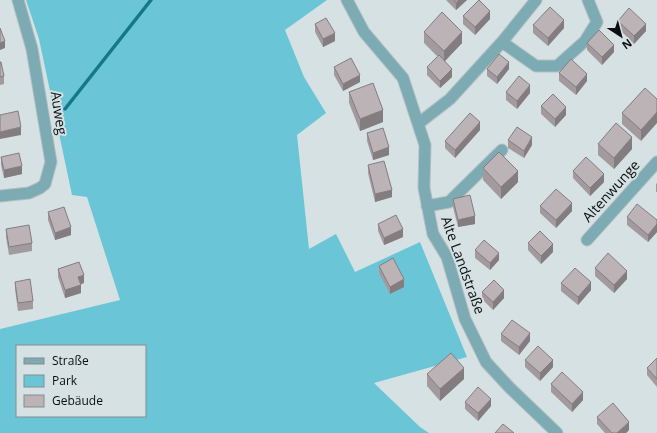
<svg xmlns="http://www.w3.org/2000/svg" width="657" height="433" viewBox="0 0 657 433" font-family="'Open Sans',sans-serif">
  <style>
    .green { fill: #6ac6d6; fill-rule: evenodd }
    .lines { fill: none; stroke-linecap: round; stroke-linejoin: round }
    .stream { stroke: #147886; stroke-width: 3.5 }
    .minor-casing { stroke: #b5bfc1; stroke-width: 13 }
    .minor { stroke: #7dabb3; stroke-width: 11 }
    .wall { fill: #a29a9d }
    .shaded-wall { fill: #847d80 }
    .building { fill: #bcb3b7; stroke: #847d80 }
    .labels { text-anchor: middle; stroke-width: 4; stroke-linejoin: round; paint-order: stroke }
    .street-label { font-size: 14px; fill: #0a0e0f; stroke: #d5e1e3 }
  </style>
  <rect width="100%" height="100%" fill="#d5e1e3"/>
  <path class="green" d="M 26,0 L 327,0 L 285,30 L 304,77 L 326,113 L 297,135 L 309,249 L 336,234 L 355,272 L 420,242 L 467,357 L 374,383 L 420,427 L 429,433 L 0,433 L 0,329 L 120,300 L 87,197 L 72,195 L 39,39 ZM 17,346 L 145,346 L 145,416 L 17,416 Z"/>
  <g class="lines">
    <path class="stream" d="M 65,109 L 151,0"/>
    <g class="minor-casing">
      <path id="minor" d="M 347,0 L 364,32 L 403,78 L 425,145 L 424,188 L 433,234 L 447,257 L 465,319 L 486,362 L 510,388 L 557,433
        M 502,42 L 536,66 L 557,66 L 585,41 L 597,22 L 588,0
        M 419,123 L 450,99 L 502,42 L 536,0
        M 0,196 L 29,193 L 40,188 L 45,184 L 51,162 L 32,49 L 18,0
        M 427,206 L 449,202 L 502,150
        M 587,240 L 657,162"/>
    </g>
    <use href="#minor" class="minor"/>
  </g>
  <path class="wall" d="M 446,0 L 467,0 L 456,10 Z
    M 463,16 L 490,19 L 475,35 L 463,24 Z
    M 618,21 L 646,31 L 634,44 L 618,28 Z
    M 315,24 L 335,41 L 323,47 L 315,32 Z
    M 533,25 L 564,28 L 548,46 L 533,33 Z
    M 424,32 L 462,43 L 445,61 L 452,77 L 440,88 L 427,75 L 427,67 L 438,57 L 424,43 Z
    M 587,43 L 614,52 L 602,65 L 587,50 Z
    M 0,62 L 4,76 L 4,84 L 0,85 Z
    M 334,67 L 360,82 L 343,91 L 334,75 Z
    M 487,69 L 509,69 L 497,84 L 487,76 Z
    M 559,73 L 587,81 L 576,95 L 559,81 Z
    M 645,88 L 641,141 L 622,124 L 622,113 Z
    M 349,92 L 383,122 L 360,131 L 349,103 Z
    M 506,92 L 530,93 L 517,109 L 506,100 Z
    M 541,106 L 566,115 L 555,127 L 541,114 Z
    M 480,130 L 455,158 L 445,148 L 445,141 Z
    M 367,133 L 389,155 L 373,160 L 367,141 Z
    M 508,140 L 532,145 L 524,158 L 508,148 Z
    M 598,144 L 632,149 L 614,169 L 598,155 Z
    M 1,157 L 22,174 L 4,178 L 1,165 Z
    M 368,165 L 392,197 L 375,202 L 368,173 Z
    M 483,168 L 518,182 L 501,199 L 483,180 Z
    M 573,171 L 604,182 L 590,196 L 573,178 Z
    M 657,183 L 657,192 L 656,192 L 656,184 Z
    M 453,199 L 475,224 L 458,227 L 453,207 Z
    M 540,206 L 572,211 L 556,228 L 540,213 Z
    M 48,212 L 71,235 L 55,240 L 48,220 Z
    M 627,217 L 657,220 L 657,232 L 648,242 L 627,225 Z
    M 378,224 L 403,237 L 384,245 L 378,231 Z
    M 6,229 L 32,243 L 32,251 L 9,255 L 6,237 Z
    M 528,243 L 553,252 L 541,264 L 528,250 Z
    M 475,250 L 499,260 L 490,270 L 475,258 Z
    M 379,266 L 404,287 L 390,294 L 379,273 Z
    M 595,268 L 627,279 L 614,293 L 595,276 Z
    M 58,269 L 84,283 L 80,284 L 81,293 L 65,298 L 58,277 Z
    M 15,282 L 33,301 L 33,309 L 18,311 L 15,289 Z
    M 561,283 L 591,290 L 578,305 L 561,291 Z
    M 482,292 L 504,298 L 493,310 L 482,299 Z
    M 501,334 L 530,341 L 519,355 L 501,341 Z
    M 657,358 L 657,387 L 647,375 L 647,368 Z
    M 525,360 L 553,367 L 540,381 L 525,367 Z
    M 427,374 L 464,379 L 440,401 L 427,386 Z
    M 551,384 L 583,400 L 572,412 L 551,392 Z
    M 465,402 L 491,406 L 478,421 L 465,409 Z
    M 597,417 L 629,430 L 626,433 L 605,433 L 597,424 Z"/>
  <path class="shaded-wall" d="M 459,0 L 467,0 L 456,10 L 456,3 Z
    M 490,11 L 490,19 L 475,35 L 475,27 Z
    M 564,20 L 564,28 L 548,46 L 548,38 Z
    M 646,24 L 646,31 L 634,44 L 634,36 Z
    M 462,32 L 462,43 L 444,62 L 444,51 Z
    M 335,33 L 335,41 L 323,47 L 323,39 Z
    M 5,41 L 5,48 L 0,50 L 0,43 Z
    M 614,45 L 614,52 L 602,65 L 602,57 Z
    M 509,62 L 509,69 L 497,84 L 497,77 Z
    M 452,69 L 452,77 L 440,88 L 440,81 Z
    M 587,74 L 587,81 L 576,95 L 576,87 Z
    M 360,75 L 360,82 L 343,91 L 343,84 Z
    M 530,85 L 530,93 L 517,109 L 517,101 Z
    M 566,107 L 566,115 L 555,127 L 555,119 Z
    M 383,110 L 383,122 L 360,131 L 360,119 Z
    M 657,112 L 657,123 L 641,141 L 641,130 Z
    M 480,122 L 480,130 L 455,158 L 455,150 Z
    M 21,127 L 21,135 L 0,139 L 0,132 Z
    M 532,137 L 532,145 L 524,158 L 524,151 Z
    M 632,137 L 632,149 L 614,169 L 614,158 Z
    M 389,147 L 389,155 L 373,160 L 373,153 Z
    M 22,166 L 22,174 L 4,178 L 4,170 Z
    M 518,171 L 518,182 L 501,199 L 501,187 Z
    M 604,174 L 604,182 L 590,196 L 590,188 Z
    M 392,190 L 392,197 L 375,202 L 375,194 Z
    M 572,203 L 572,211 L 556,228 L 556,220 Z
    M 475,216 L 475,224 L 458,227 L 458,220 Z
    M 657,224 L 657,232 L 648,242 L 648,235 Z
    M 71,227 L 71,235 L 55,240 L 55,233 Z
    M 403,229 L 403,237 L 384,245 L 384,238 Z
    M 553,244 L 553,252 L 541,264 L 541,256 Z
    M 499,253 L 499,260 L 490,270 L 490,263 Z
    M 627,271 L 627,279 L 614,293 L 614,285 Z
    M 84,275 L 84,283 L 78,285 L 78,277 Z
    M 404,279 L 404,287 L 390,294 L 390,287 Z
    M 591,282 L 591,290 L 578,305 L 578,297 Z
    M 81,285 L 81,293 L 65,298 L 65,290 Z
    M 504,290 L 504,298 L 493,310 L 493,302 Z
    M 530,333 L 530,341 L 519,355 L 519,347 Z
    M 553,360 L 553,367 L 540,381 L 540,373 Z
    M 464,368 L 464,379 L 440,401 L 440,389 Z
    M 583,392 L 583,400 L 572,412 L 572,404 Z
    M 491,399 L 491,406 L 478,421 L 478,413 Z
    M 629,422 L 629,430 L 626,433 L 617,433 Z"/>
  <path class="building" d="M 454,0 L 459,0 L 456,3 Z
    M 479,0 L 490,11 L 475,27 L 463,16 Z
    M 550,7 L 564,20 L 548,38 L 533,25 Z
    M 629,8 L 646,24 L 634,36 L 618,21 Z
    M 442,12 L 462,32 L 444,51 L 424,32 Z
    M 326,18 L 335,33 L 323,39 L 315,24 Z
    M 0,28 L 5,41 L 0,43 Z
    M 599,30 L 614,45 L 602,57 L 587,43 Z
    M 499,54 L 509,62 L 497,77 L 487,69 Z
    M 439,55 L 452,69 L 440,81 L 427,67 Z
    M 351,58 L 360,75 L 343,84 L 334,67 Z
    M 571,59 L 587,74 L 576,87 L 559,73 Z
    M 0,62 L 1,62 L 4,76 L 0,77 Z
    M 519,76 L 530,85 L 517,101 L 506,92 Z
    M 373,83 L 383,110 L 360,119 L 349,92 Z
    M 645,88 L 657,99 L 657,112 L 641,130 L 622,113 Z
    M 553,94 L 566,107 L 555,119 L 541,106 Z
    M 18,111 L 21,127 L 0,132 L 0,115 Z
    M 470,113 L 480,122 L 455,150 L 445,141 Z
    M 616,123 L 632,137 L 614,158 L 598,144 Z
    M 517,127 L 532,137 L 524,151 L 508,140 Z
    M 383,128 L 389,147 L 373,153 L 367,133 Z
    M 499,152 L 518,171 L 501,187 L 483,168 Z
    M 19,153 L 22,166 L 4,170 L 1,157 Z
    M 586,157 L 604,174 L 590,188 L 573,171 Z
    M 384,161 L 392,190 L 375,194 L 368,165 Z
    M 556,189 L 572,203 L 556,220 L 540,206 Z
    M 470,195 L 475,216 L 458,220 L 453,199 Z
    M 637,204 L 657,220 L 657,224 L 648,235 L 627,217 Z
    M 64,207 L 71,227 L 55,233 L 48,212 Z
    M 396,215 L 403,229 L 384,238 L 378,224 Z
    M 29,225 L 32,243 L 9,247 L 6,229 Z
    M 540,231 L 553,244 L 541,256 L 528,243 Z
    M 484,240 L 499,253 L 490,263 L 475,250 Z
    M 608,253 L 627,271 L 614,285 L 595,268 Z
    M 393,258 L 404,279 L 390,287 L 379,266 Z
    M 79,262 L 84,275 L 78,277 L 81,285 L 65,290 L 58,269 Z
    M 575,268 L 591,282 L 578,297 L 561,283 Z
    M 30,279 L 33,301 L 18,303 L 15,282 Z
    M 494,280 L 504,290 L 493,302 L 482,292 Z
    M 512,320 L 530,333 L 519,347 L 501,334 Z
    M 538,346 L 553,360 L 540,373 L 525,360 Z
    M 451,353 L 464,368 L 440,389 L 427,374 Z
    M 657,358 L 657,379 L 647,368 Z
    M 562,372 L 583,392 L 572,404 L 551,384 Z
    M 478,387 L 491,399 L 478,413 L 465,402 Z
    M 613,403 L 629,422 L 617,433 L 612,433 L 597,417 Z
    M 503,424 L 514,433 L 495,433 Z"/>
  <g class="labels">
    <g class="street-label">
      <text transform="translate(59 113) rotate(81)" y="5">Auweg</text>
      <text transform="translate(611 191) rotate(-48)" y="5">Altenwunge</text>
      <text transform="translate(463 265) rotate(70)" y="5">Alte Landstraße</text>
    </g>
  </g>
  <rect x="16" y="345" width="130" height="72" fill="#d5e1e3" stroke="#848d8e"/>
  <rect x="24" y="358" width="20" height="6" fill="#7dabb3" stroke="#848d8e"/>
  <text x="52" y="365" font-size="12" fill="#0a0e0f">Straße</text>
  <rect x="24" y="375" width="20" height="12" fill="#6ac6d6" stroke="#848d8e"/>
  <text x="52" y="385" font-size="12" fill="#0a0e0f">Park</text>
  <rect x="24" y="395" width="20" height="12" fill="#bcb3b7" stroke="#848d8e"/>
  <text x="52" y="405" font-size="12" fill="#0a0e0f">Gebäude</text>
  <g transform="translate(621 36) rotate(144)" stroke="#d5e1e3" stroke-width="3" paint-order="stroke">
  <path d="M0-3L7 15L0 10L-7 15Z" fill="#0a0e0f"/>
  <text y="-6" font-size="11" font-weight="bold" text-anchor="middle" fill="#0a0e0f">N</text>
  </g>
</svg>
